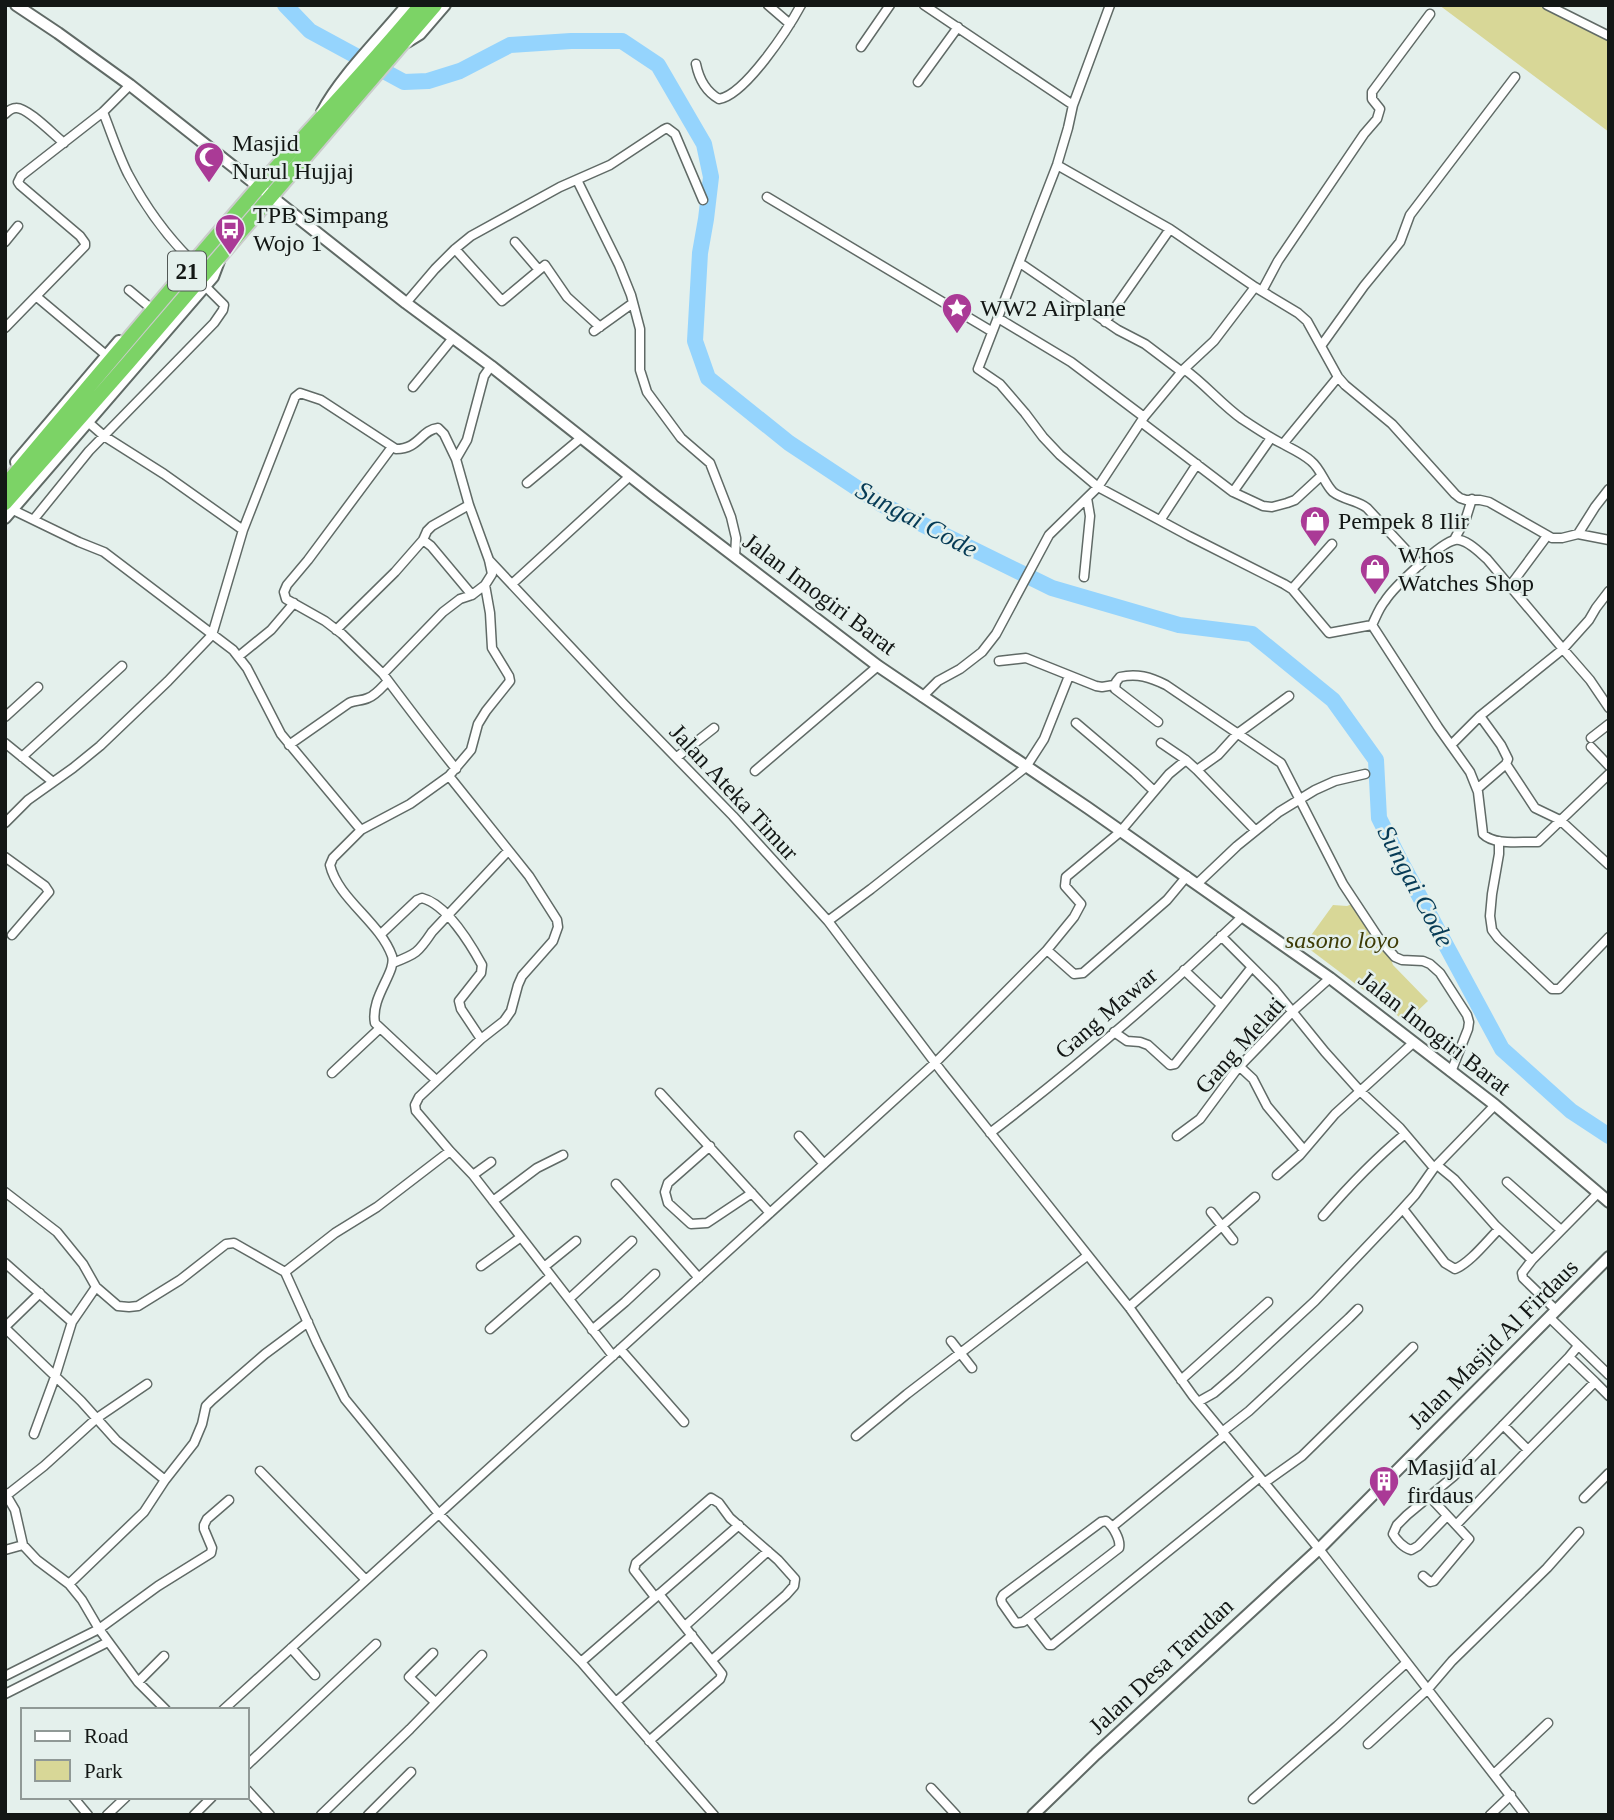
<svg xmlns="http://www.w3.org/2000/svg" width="1614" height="1820" viewBox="0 0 1614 1820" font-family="'Times New Roman',serif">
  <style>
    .green { fill: #d8d797 }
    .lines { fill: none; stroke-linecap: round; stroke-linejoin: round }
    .river { stroke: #95d4fd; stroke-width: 16 }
    .street-casing { stroke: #606a66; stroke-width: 11 }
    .secondary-casing { stroke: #606a66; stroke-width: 14 }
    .highway-casing { stroke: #cbcccc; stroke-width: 18 }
    .street { stroke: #fff; stroke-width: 8 }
    .secondary { stroke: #fff; stroke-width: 10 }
    .highway { stroke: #7cd366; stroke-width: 14 }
    .labels { text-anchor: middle; stroke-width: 5; stroke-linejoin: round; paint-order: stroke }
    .shield { fill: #e4f0ec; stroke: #525856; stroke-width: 2 }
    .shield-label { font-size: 23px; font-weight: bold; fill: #131715 }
    .poi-label { font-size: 24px; fill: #131715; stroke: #e4f0ec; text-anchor: start }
    .street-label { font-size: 24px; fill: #131715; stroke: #e4f0ec }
    .park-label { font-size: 24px; font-style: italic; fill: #3d3b05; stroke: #e4f0ec }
    .water-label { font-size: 26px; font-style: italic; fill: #063b56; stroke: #e4f0ec }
  </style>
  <rect width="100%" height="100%" fill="#e4f0ec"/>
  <path class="green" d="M 1439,5 L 1548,5 L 1609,35 L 1609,132 Z
    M 1352,904 L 1358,909 L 1375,943 L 1386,945 L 1393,965 L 1428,1001 L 1406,1022 L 1304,945 L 1333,905 L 1347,906 Z"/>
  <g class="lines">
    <path class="river" d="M 285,5 L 310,31 L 404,82 L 428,81 L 460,71 L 510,45 L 571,41 L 622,41 L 658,65 L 704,144 L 711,177 L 706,219 L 700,253 L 695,341 L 708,378 L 789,443 L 881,504 L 1052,588 L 1179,625 L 1252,634 L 1333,700 L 1376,760 L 1379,818 L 1401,862 L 1502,1049 L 1571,1111 L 1609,1136"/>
    <g class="street-casing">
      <path id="street" d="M 768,5 L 790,24
        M 924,5 L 1073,105
        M 1110,5 L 1073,105 L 1068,128 L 1057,165 L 978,369 L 1000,384 L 1025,413 L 1043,437 L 1060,455 L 1098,487 L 1189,536 L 1284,584 L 1292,589 L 1329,633 L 1372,625
        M 1547,5 L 1609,36
        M 861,47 L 890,5
        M 696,64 C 699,79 705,91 719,99 C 745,95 788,29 801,5
        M 918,82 L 958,27
        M 103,112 C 111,132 118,154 128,174 C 145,206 168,238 194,263
        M 5,114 C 8,111 12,108 16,108 C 27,107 54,135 64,143
        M 1057,165 L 1170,229 L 1255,287 L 1298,313 L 1307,321 L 1338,377 L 1345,385 L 1392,424 L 1455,494 L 1460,498 L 1466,500 L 1480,500 L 1489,502 L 1552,538 L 1562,538 L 1578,534 L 1609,540
        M 577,180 L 619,265 L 631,295 L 640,329 L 640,370 L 647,392 L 681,438 L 710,463 L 731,517 L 736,538 L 735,556
        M 767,197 L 991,331
        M 5,242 L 18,226
        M 515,242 L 539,270
        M 455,249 L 502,301 L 545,265 L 567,297 L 600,327
        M 1020,263 L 1118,330 L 1145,344 L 1182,372
        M 129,290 L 153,310
        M 1262,291 L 1278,261 L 1364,134 L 1377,119 L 1380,109 L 1372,99 L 1372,92 L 1430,14
        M 37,297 L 106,355
        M 406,303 L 435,269 L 455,249 L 471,236 L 560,187 L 610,165 L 663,130 L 667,128 L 675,134 L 703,200
        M 998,318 L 1071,362 L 1144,417
        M 1105,322 L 1170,229
        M 5,328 L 85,246 L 85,243 L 80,236 L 20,185 L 18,182 L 21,176 L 103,112 L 130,85
        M 594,331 L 633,303
        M 1321,346 L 1364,286 L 1400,242 L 1410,215 L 1515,77
        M 491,366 L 484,376 L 467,440 L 456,459 L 469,505 L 489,560 L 492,574 L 485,585 L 490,613 L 492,648 L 509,676 L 510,681 L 486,711 L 478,724 L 471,750 L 449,776 L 529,876 L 557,920 L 558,927 L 553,941 L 522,976 L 518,985 L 511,1011 L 504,1021 L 481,1039 L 419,1097 L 415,1105 L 416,1111 L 450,1151 L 473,1175 L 613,1356
        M 1184,369 C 1205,384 1221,404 1242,419 C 1254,427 1266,435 1279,442 C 1290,448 1302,453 1311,461 C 1321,469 1324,483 1333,492 C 1343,500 1357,500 1367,508 L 1420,565
        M 413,387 L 453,338
        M 1141,422 L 1233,492 L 1263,506 L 1272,507 L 1287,503 L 1295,500 L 1321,476
        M 1283,444 L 1338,377
        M 392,447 L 308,560 L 287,585 L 284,592 L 286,599 L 325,621 L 342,634 L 383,674 L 443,612 L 460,599 L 472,595 L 485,585
        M 527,483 L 581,438
        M 1233,492 L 1271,438
        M 13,510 L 79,542 L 104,552 L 233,650 L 247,668 L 281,734 L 361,830 L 410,804 L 449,776
        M 34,519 L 89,451 L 214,323 L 223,310 L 224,305 L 205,286
        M 1161,519 L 1197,464
        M 243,530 L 295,397 L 300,393 L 321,400 L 396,449 C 419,449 421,430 438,428 L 444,434 L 456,459
        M 1578,534 L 1595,507 L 1609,489
        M 423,540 L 427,531 L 432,526 L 469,505
        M 1454,540 L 1466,518 L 1472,499
        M 489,560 L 623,703 L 733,816 L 828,921 L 942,1072 L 1129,1307 L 1193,1396 L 1319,1549 L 1525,1815
        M 1084,577 L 1090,516 L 1087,498
        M 512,584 L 630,476
        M 1510,586 L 1547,536
        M 1292,589 L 1332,544
        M 1372,625 L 1438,727 L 1470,772 L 1478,792 L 1483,834 C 1495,846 1521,841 1538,842 L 1609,774
        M 1372,625 C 1376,617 1379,608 1385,601 C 1393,588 1441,542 1455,540 C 1466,538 1480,553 1487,559 L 1563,649 L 1589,620 L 1596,608 L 1609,591
        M 336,630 L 395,572 L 423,540 L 431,546 L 472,595
        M 239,656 L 271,630 L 294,603
        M 999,661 L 1026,658 L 1096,686 L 1102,687 L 1114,685
        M 383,674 C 407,706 431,738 456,769
        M 922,697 L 938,681 L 960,669 L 982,652 L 996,634 L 1049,535 L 1098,487 L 1144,417 L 1184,369 L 1214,341 L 1255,287
        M 5,717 L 38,687
        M 1158,722 L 1115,689 L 1116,682 L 1120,677 C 1137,673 1150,677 1166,685 L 1281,763 L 1343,884 L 1380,940 L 1395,957 L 1402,960 L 1423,961 L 1430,964 L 1440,973 L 1467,1015 L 1469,1022 L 1468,1029 L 1451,1072
        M 1076,723 L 1135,773 L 1154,791
        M 1591,738 L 1609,724
        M 5,743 L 53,782
        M 1161,743 L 1186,760
        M 289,745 L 349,703 C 355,700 362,701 368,698 C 376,695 382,687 388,681
        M 1451,745 L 1480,716 L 1563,649 L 1590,680 L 1609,708
        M 1591,747 L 1609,766
        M 22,757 L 122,666
        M 677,757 L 714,728
        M 1506,764 L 1535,808 L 1560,820 L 1609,865
        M 1197,770 L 1255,830
        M 755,771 L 878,666
        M 1477,789 L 1506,764 L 1508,759 L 1501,745 L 1480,716
        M 5,823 L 28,800 L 73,768 L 100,746 L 168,681 L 212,635 L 243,530 L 164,474 L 104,436 L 88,422
        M 361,830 L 333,858 L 330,865 C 338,899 380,922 392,956 C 397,972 370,997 375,1023 L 436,1080
        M 1499,841 L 1499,854 L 1492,894 L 1490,916 L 1492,930 L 1498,938 L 1552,989 L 1559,989 L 1609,937
        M 5,857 L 45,886 L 49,892 L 12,935
        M 1197,884 L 1237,846 L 1279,812 L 1315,790 L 1335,781 L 1365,774
        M 828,921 L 871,889 L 1026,767 L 1044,739 L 1069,676
        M 381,934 L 417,900 L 422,898 C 446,904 470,943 482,965 L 481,973 L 459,1001 L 461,1009 L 481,1039
        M 1221,936 L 1274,989 L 1325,1052 L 1360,1091 L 1400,1128 L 1434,1168
        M 1047,950 L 1074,917 L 1081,904 L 1065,886 L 1066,877 L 1120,832 L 1169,774 L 1186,760 L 1197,770 L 1218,755 L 1237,734 L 1289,696
        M 393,963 C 416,954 418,953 432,932 L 508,851
        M 1184,970 L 1221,1005
        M 1114,1032 L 1127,1041 L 1140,1042 L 1148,1045 L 1170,1065 L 1175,1064 L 1252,967
        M 1239,1066 L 1253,1079 L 1267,1106 L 1304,1150
        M 332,1073 L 379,1029
        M 660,1093 L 770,1213
        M 990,1133 C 1078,1066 1163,993 1243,916
        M 799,1136 L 824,1164
        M 1177,1136 L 1200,1119 L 1237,1069 L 1293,1011 L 1330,978
        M 710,1146 L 668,1183 L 665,1192 L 668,1203 L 691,1224 L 707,1223 L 752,1193
        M 1437,1165 L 1454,1179 L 1495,1225 L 1532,1260
        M 473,1175 L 491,1162
        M 1277,1175 L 1300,1155 L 1335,1114 L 1413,1043
        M 1507,1182 L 1561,1230
        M 616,1184 L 699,1278
        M 5,1192 L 57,1232 L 83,1264 L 96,1287 L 118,1306 L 129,1307 L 138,1306 L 180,1280 L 226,1244 L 234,1243 L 285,1272 L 317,1343 L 345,1399 L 439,1514 L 581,1662 L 714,1815
        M 493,1201 L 537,1168 L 563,1155
        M 1403,1209 L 1445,1263 L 1455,1269 C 1470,1263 1487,1241 1499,1229
        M 1211,1212 L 1233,1240
        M 1323,1216 C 1348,1187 1375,1159 1405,1134
        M 5,1263 L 72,1322
        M 481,1266 L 521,1237
        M 544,1267 L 576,1241
        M 285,1272 L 335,1233 L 377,1207 L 450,1151
        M 569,1299 L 632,1241
        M 1129,1307 L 1255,1197
        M 1556,1310 L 1523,1278 L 1522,1273 L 1532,1260 L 1598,1193
        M 1550,1318 L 1609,1375
        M 5,1327 L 40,1293
        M 5,1328 L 81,1401 L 116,1440 L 165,1480
        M 490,1329 L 551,1276
        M 592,1330 L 625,1302 L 655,1274
        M 951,1341 L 972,1368
        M 620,1349 L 684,1422
        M 1181,1380 L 1268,1302
        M 1595,1382 L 1609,1396
        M 1198,1402 L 1214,1393 L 1236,1374 L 1315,1301 L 1395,1217 L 1415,1195 L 1434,1168 L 1495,1105
        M 1222,1432 L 1249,1411 L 1349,1318 L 1358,1309
        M 34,1434 L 55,1377 L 72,1322 L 96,1287
        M 856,1436 L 907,1394 L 1087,1256
        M 1528,1450 L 1595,1382 L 1569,1357
        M 260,1471 L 366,1580
        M 1264,1483 L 1302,1456 L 1413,1347
        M 5,1493 L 15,1510 L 23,1545 L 37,1560 L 69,1584 L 82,1600 L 99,1629 L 138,1682 L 166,1710
        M 7,1495 L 44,1466 L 97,1418 L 147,1384
        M 1584,1498 L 1609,1473
        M 1447,1516 L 1418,1546 L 1411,1550 C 1404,1548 1396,1540 1393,1534 L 1397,1525 L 1407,1515 L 1454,1476 L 1569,1357 L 1578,1346
        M 1106,1521 C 1113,1526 1121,1540 1119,1548 L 1023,1622 L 1016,1623 L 1002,1603 L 1001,1599 L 1003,1595 L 1101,1522 Z
        M 1456,1525 L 1528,1450 L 1503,1425
        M 1112,1527 L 1225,1435
        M 5,1550 L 23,1545
        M 1423,1576 L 1430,1582 L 1434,1581 L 1469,1539 L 1430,1497
        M 69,1584 L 144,1512 L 165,1480 L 194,1443 L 202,1424 L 206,1406 L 212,1400 L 265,1354 L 308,1322
        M 655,1597 L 634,1570 L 636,1563 L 711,1498 L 719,1503 L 730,1518 L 778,1560 L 795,1579 L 794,1586 L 786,1595 L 712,1660
        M 1028,1618 L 1049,1645 L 1052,1645 L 1259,1478
        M 685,1626 L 768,1551
        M 291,1648 L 315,1675
        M 433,1653 L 409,1677 L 435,1702
        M 581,1662 L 739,1525
        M 5,1676 L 99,1629 L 158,1586 L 211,1553 L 212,1548 L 204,1529 L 204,1525 L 207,1519 L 229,1500
        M 138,1682 L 164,1656
        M 5,1694 L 108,1642
        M 616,1702 L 692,1635
        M 223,1710 L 935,1063 L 1047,950 L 1074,974 L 1083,973 L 1167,900 L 1187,876
        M 649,1741 L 720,1679 L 722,1674 L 659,1594
        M 1368,1744 L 1428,1689 L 1452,1661 L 1547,1568 L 1579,1532
        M 247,1765 L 376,1644
        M 1494,1774 L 1548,1723
        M 931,1788 L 956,1815
        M 247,1790 L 270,1815
        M 73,1797 L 88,1815
        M 1253,1799 L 1337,1726 L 1406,1663
        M 107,1815 L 126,1797
        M 194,1815 L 212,1797
        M 321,1815 L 410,1729 L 482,1655
        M 368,1815 L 411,1772
        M 1490,1815 L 1511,1795"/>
    </g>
    <g class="secondary-casing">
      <path id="secondary" d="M 16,5 L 58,33 L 130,85 L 406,303 L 491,366 L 654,495 L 878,666 L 1088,808 L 1330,978 L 1495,1105 L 1609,1202
        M 407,42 L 420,34 L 445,5
        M 322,112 C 341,76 380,38 407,5
        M 16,462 L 119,341
        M 5,518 L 213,277 L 219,261
        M 1033,1815 L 1096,1754 L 1319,1549 L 1609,1257"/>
    </g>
    <g class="highway-casing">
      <path id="highway" d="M 5,486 C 89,386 173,286 259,187 C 313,126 369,68 421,5
        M 5,503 L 128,363 L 435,5"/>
    </g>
    <use href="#street" class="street"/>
    <use href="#secondary" class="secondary"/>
    <use href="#highway" class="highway"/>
  </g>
  <defs>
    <g id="mosque-pin" transform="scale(1.575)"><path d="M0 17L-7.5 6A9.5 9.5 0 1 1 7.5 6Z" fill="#aa3a96" stroke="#e4f0ec"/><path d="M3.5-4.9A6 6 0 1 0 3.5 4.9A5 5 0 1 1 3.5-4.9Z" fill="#fff"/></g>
    <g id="bus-pin" transform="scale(1.575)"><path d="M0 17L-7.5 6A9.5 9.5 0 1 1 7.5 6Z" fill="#aa3a96" stroke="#e4f0ec"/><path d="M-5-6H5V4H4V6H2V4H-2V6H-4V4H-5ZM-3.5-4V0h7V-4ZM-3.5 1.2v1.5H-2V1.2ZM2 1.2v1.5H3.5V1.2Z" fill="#fff"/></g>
    <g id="sight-pin" transform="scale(1.575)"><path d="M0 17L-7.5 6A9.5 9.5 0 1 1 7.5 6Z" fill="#aa3a96" stroke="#e4f0ec"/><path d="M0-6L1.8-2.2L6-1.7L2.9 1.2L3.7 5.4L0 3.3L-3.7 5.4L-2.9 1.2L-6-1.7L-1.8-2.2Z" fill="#fff"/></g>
    <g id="shop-pin" transform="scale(1.575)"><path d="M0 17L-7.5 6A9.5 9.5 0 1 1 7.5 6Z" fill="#aa3a96" stroke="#e4f0ec"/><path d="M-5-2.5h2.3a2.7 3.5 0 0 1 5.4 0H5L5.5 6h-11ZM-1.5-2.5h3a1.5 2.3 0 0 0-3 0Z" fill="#fff"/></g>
    <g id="building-pin" transform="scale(1.575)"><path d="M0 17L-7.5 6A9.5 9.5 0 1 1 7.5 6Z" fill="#aa3a96" stroke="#e4f0ec"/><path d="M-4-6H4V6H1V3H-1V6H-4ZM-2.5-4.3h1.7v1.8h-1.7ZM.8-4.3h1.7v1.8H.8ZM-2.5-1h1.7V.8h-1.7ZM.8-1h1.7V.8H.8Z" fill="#fff"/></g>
  </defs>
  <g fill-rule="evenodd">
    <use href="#mosque-pin" x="209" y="157"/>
    <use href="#bus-pin" x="230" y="229"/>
    <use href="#sight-pin" x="957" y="308"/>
    <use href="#shop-pin" x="1315" y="521"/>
    <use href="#shop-pin" x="1375" y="569"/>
    <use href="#building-pin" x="1384" y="1481"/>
  </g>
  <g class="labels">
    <rect class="shield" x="168" y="251.5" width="38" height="39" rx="5"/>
    <g class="shield-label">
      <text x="187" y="279">21</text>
    </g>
    <g class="poi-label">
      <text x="232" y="151">Masjid<tspan x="232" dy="28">Nurul Hujjaj</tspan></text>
      <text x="253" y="223">TPB Simpang<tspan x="253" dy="28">Wojo 1</tspan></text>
      <text x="980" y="316">WW2 Airplane</text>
      <text x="1338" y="529">Pempek 8 Ilir</text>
      <text x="1398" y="563">Whos<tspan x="1398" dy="28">Watches Shop</tspan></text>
      <text x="1407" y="1475">Masjid al<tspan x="1407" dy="28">firdaus</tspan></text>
    </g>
    <g class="street-label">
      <text transform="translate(820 594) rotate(37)" y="8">Jalan Imogiri Barat</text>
      <text transform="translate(734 792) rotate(47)" y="8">Jalan Ateka Timur</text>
      <text transform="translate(1106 1013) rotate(-41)" y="8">Gang Mawar</text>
      <text transform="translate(1435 1033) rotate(38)" y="8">Jalan Imogiri Barat</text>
      <text transform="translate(1240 1045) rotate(-48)" y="8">Gang Melati</text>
      <text transform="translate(1493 1344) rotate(-45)" y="8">Jalan Masjid Al Firdaus</text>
      <text transform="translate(1161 1666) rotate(-43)" y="8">Jalan Desa Tarudan</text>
    </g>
    <g class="park-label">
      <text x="1342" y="948">sasono loyo</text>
    </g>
    <g class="water-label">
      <text transform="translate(917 519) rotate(28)" y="9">Sungai Code</text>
      <text transform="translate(1416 886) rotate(62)" y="9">Sungai Code</text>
    </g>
  </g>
  <rect width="1614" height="1820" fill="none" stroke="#131715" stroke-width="14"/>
  <rect x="21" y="1708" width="228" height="91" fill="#e4f0ec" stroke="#909996" stroke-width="2"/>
  <rect x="35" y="1731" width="35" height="10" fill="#ffffff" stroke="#909996" stroke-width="2"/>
  <text x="84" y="1743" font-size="21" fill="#131715">Road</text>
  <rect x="35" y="1760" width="35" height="21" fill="#d8d797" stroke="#909996" stroke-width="2"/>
  <text x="84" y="1778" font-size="21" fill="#131715">Park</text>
</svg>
